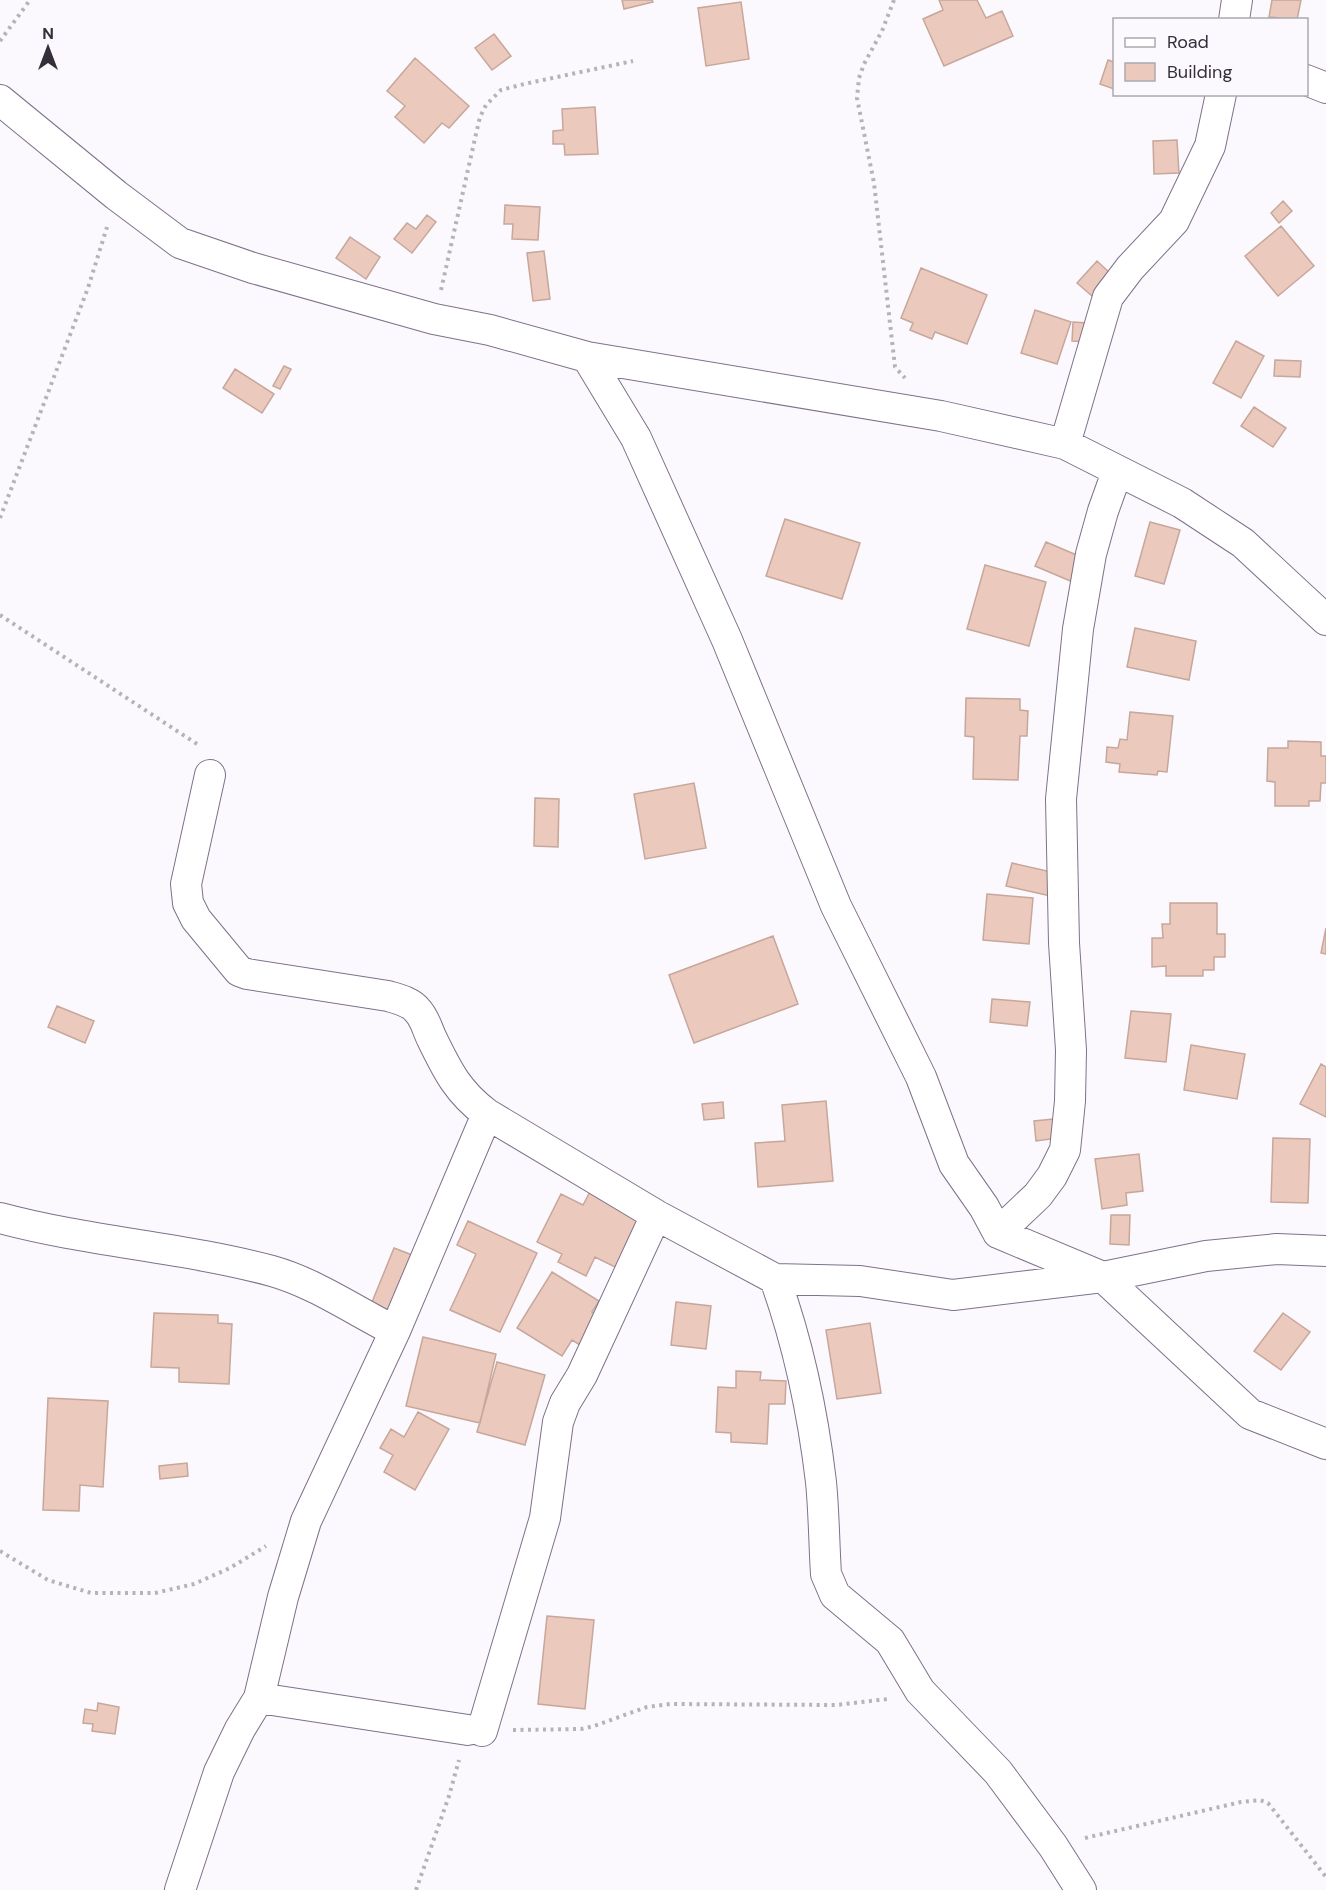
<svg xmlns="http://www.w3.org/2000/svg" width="1326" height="1890" viewBox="0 0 1326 1890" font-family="'DM Sans',sans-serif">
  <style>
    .building { fill: #ebc9bc; stroke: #c7a79b; stroke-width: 1.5 }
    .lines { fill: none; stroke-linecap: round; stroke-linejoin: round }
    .street-casing { stroke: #7e718a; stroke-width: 32 }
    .path { stroke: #b6b2b9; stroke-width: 4; stroke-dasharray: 3 4.5; stroke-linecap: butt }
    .street { stroke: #fff; stroke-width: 30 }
  </style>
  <rect width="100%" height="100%" fill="#fcf9fe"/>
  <path class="building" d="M 622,0 L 652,0 L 653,2 L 624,9 Z
    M 939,0 L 977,0 L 986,18 L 1002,11 L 1013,36 L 944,66 L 923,19 L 943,10 Z
    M 1272,0 L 1301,0 L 1297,20 L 1269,17 Z
    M 741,2 L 749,59 L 706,66 L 698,8 Z
    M 494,34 L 511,56 L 492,70 L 475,48 Z
    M 415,58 L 469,106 L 449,128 L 442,123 L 424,143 L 395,117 L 405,106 L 387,91 Z
    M 1108,60 L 1114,62 L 1114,89 L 1100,84 Z
    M 595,107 L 598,154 L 565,155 L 564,144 L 553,144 L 553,131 L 563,130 L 562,109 Z
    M 1177,140 L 1179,173 L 1154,174 L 1153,141 Z
    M 1283,201 L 1292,211 L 1279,223 L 1271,213 Z
    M 505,205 L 540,207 L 538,240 L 512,239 L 513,224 L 504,224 Z
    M 427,215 L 436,222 L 412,253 L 394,239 L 407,223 L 416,229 Z
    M 1281,226 L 1314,266 L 1278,296 L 1245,256 Z
    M 350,237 L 380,257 L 366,279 L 336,258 Z
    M 544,251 L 550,299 L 533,301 L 527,253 Z
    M 1097,261 L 1112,275 L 1092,296 L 1077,283 Z
    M 921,268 L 987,295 L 967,344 L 935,332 L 932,339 L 910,330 L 913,323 L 901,318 Z
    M 1035,310 L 1071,322 L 1057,364 L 1021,353 Z
    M 1073,322 L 1087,323 L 1087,342 L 1072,341 Z
    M 1236,341 L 1264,356 L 1241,398 L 1213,383 Z
    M 1275,360 L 1301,361 L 1300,377 L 1274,376 Z
    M 284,366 L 291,369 L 280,389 L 273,386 Z
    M 235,369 L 274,394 L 262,413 L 223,388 Z
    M 1254,407 L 1286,428 L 1273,447 L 1241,426 Z
    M 785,519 L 860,543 L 842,599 L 766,576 Z
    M 1150,522 L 1180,530 L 1164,584 L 1135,576 Z
    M 1046,542 L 1086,559 L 1075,583 L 1035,566 Z
    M 985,565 L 1046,582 L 1029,646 L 967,629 Z
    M 1135,628 L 1196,641 L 1189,680 L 1127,667 Z
    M 966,698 L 1020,699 L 1020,710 L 1028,711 L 1027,736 L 1020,736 L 1018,780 L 973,779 L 974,737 L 965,736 Z
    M 1130,712 L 1173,716 L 1167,772 L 1158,771 L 1157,775 L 1119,772 L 1120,764 L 1106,762 L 1107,747 L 1118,748 L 1120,739 L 1127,740 Z
    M 1288,741 L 1321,742 L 1321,756 L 1326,756 L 1326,783 L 1321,783 L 1320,801 L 1309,801 L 1309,806 L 1275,806 L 1275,782 L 1267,781 L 1268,748 L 1288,748 Z
    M 694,783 L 706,848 L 645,859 L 634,794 Z
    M 535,798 L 559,799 L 558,847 L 534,846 Z
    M 1012,863 L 1056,873 L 1051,896 L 1006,886 Z
    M 987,894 L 1033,898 L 1029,944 L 983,940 Z
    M 1170,903 L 1217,903 L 1217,934 L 1225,934 L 1225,957 L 1214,957 L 1214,970 L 1203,970 L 1203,976 L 1166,976 L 1166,966 L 1152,967 L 1152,938 L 1163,938 L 1162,924 L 1170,924 Z
    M 1326,928 L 1326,954 L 1321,953 Z
    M 773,936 L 798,1004 L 694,1043 L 669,975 Z
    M 992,999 L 1030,1002 L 1027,1026 L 990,1022 Z
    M 57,1006 L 94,1021 L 85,1043 L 48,1027 Z
    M 1131,1011 L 1171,1014 L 1166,1062 L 1125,1058 Z
    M 1191,1045 L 1245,1054 L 1237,1099 L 1184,1090 Z
    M 1321,1064 L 1326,1067 L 1326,1117 L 1300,1104 Z
    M 826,1101 L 833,1181 L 758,1187 L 755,1143 L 785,1141 L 782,1105 Z
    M 723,1102 L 724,1118 L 704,1120 L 702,1104 Z
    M 1063,1118 L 1065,1137 L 1036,1141 L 1034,1121 Z
    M 1273,1138 L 1310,1139 L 1308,1203 L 1271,1202 Z
    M 1139,1154 L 1143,1191 L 1126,1193 L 1127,1205 L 1102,1209 L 1095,1159 Z
    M 592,1188 L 644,1213 L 617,1268 L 595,1257 L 586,1276 L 558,1262 L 562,1254 L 537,1242 L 561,1194 L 583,1205 Z
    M 1111,1215 L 1130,1215 L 1129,1245 L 1110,1244 Z
    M 468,1221 L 537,1253 L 500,1332 L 450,1310 L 476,1254 L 457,1245 Z
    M 394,1248 L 415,1256 L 392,1315 L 370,1307 Z
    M 552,1272 L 599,1301 L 592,1312 L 603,1319 L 585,1348 L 572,1340 L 562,1356 L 517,1328 Z
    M 676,1302 L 711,1306 L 706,1349 L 671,1345 Z
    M 154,1313 L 218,1315 L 218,1323 L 232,1324 L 229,1384 L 179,1382 L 179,1368 L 151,1367 Z
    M 1283,1313 L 1310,1332 L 1281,1370 L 1254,1351 Z
    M 870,1323 L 881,1393 L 837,1399 L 826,1330 Z
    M 423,1337 L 496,1354 L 480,1423 L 406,1406 Z
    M 497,1362 L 545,1375 L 525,1445 L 477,1432 Z
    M 736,1371 L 761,1372 L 760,1380 L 786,1381 L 785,1404 L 769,1404 L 767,1444 L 731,1442 L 731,1433 L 716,1432 L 718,1387 L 736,1388 Z
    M 48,1398 L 108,1401 L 103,1487 L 80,1485 L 79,1511 L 43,1510 Z
    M 418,1412 L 449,1429 L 415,1490 L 384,1472 L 393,1455 L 380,1448 L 391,1429 L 404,1437 Z
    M 187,1463 L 188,1476 L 160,1479 L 159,1466 Z
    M 547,1616 L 594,1620 L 585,1709 L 538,1704 Z
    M 98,1703 L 119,1707 L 115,1734 L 92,1731 L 93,1724 L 83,1723 L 85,1709 L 97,1711 Z"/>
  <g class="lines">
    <g class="street-casing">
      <path id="street" d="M 1234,20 L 1237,0
        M 1306,80 L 1326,88
        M 0,100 L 116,195 L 180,243 L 253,268 L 434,319 L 490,330 L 587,357 L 636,438 L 727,640 L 836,906 L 921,1077 L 954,1164 L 984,1207 L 998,1233 L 1103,1277 L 1250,1414 L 1326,1444
        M 587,357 L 941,416 L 1065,444 L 1182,503 L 1243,543 L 1326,620
        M 1065,444 L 1108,297 L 1130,268 L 1174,221 L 1210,146 L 1221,94
        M 210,775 L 186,884 L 188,903 L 196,919 L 239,971 L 247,974 L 388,996 C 398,999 411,1002 417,1010 C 425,1018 427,1029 432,1039 C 448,1072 458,1092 487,1114 L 656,1215 L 775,1279 L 860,1281 L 953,1295 L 1103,1277 L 1206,1256 L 1277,1249 L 1326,1251
        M 0,1218 C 89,1242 183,1247 272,1271 C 315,1283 355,1311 395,1331
        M 998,1233 L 1038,1195 L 1052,1176 L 1065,1150 L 1070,1101 L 1071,1050 L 1064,943 L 1061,799 L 1078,629 L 1091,554 L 1103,511 L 1117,472
        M 775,1279 C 798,1343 813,1414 821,1482 C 824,1512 824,1543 826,1574 L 835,1595 L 890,1641 L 920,1691 L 998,1772 L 1053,1846 L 1081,1890
        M 259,1698 L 468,1730
        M 482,1731 L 545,1518 L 558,1422 L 565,1403 L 582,1375 L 656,1215
        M 180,1890 L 219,1772 L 240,1729 L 259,1698 L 283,1597 L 306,1521 L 395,1331 L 487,1114"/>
    </g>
    <path class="path" d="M 894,0 L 882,31 L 864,64 L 859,78 L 857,98 L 874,183 L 895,367 L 905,378
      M 0,41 L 30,0
      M 441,290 L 476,134 L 480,117 L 486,105 L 501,90 L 524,84 L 633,61
      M 0,518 L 88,288 L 107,227
      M 0,615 L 200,746
      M 0,1551 L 48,1580 L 91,1593 L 155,1593 L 194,1584 L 230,1568 L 266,1546
      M 513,1730 L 581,1729 L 594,1726 L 647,1707 L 670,1704 L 836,1705 L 888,1699
      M 1085,1838 L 1241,1802 L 1260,1800 L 1268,1803 L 1326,1877
      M 416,1890 L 449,1796 L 459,1760"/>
    <use href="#street" class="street"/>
  </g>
  <rect x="1113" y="18" width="195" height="78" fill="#fcf9fe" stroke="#aca8b0" stroke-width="1.5"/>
  <rect x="1125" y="38" width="30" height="9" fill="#ffffff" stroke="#aca8b0" stroke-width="1.5"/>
  <text x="1167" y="48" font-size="18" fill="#352f3a">Road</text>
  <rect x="1125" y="63" width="30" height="18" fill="#ebc9bc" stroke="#aca8b0" stroke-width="1.5"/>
  <text x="1167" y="78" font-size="18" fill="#352f3a">Building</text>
  <g transform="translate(48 48)" stroke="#fcf9fe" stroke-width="4.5" paint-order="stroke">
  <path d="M0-4.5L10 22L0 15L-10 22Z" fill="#352f3a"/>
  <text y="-9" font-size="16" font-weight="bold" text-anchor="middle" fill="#352f3a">N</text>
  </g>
</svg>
